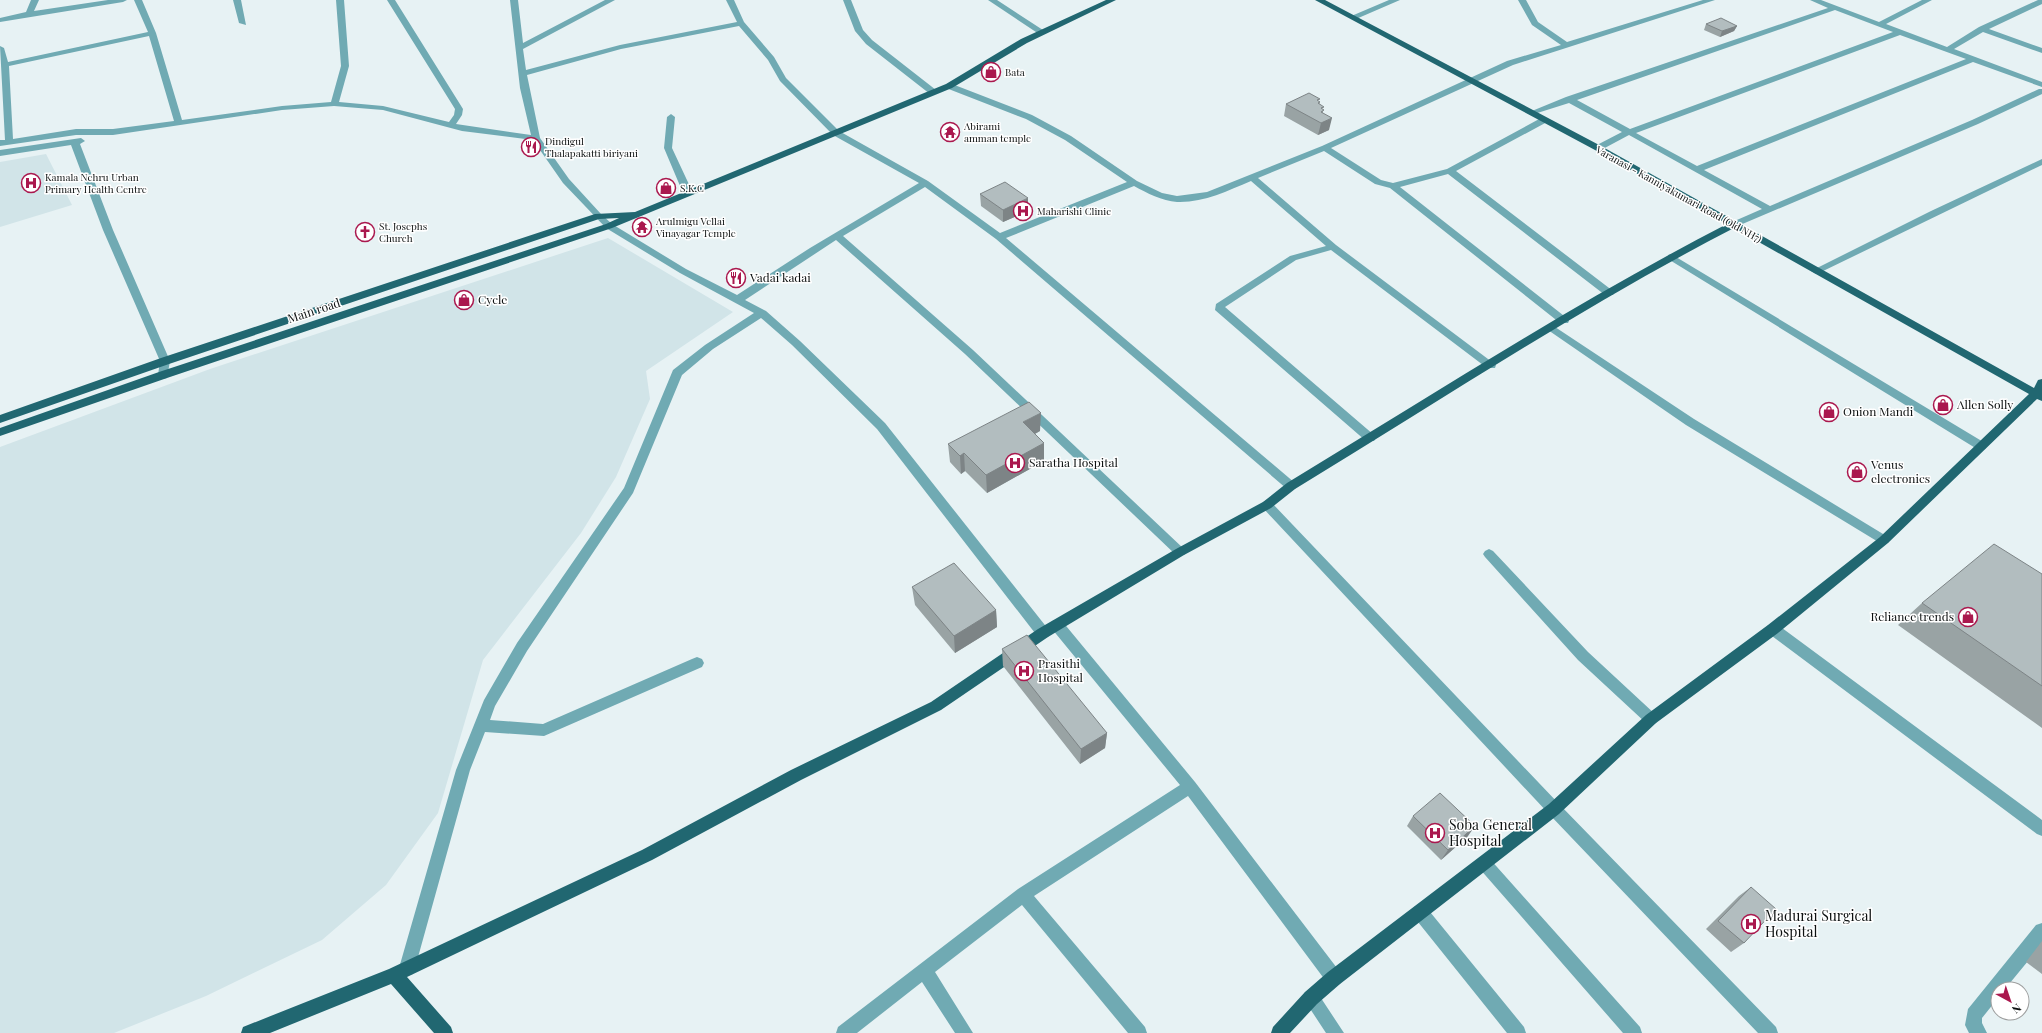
<svg xmlns="http://www.w3.org/2000/svg" width="2042" height="1033" viewBox="0 0 2042 1033" font-family="'Playfair Display',serif">
  <style>
    .built { fill: #d1e4e8 }
    .lines { fill: none; stroke-linecap: round; stroke-linejoin: round }
    .minor { fill: #70aab3; fill-rule: evenodd }
    .major { fill: #216771; fill-rule: evenodd }
    .wall { fill: #99a3a4 }
    .shaded-wall { fill: #7d8486 }
    .building { fill: #b2bdbf; stroke: #7d8486 }
    .labels { text-anchor: middle; stroke-width: 3; stroke-linejoin: round; paint-order: stroke }
    .far-poi-label { font-size: 10px; fill: #0c1010; stroke: #fff; text-anchor: start }
    .far-street-label { font-size: 10px; fill: #0c1010; stroke: #fff }
    .poi-label { font-size: 12px; fill: #0c1010; stroke: #fff; text-anchor: start }
    .street-label { font-size: 12px; fill: #0c1010; stroke: #fff }
    .near-poi-label { font-size: 14px; fill: #0c1010; stroke: #fff; text-anchor: start }
  </style>
  <rect width="100%" height="100%" fill="#e7f2f4"/>
  <path class="built" d="M 46,154 L 72,205 L 0,227 L 0,162 Z
    M 608,238 L 733,312 L 646,371 L 650,399 L 616,477 L 581,533 L 483,660 L 438,813 L 386,885 L 322,940 L 206,996 L 114,1033 L 0,1033 L 0,447 L 210,369 Z"/>
  <g class="lines">
    <path class="minor" d="M 31,0 L 39,0 L 34,11 L 108,0 L 127,0 L 123,2 L 0,22 L 0,18 L 26,12 Z
      M 134,0 L 142,0 L 156,33 L 182,120 L 282,106 L 331,102 L 341,66 L 336,0 L 344,0 L 349,66 L 339,102 L 383,106 L 449,122 L 454,115 L 455,109 L 387,0 L 395,0 L 463,109 L 462,115 L 456,124 L 531,135 L 520,88 L 510,0 L 518,0 L 523,43 L 605,0 L 615,0 L 523,49 L 526,70 L 620,45 L 737,22 L 726,0 L 734,0 L 744,22 L 774,57 L 786,78 L 839,131 L 928,181 L 1000,233 L 1127,182 L 1065,140 L 1026,119 L 946,88 L 946,84 L 952,84 L 1032,115 L 1071,136 L 1137,181 L 1162,193 L 1177,196 L 1207,192 L 1322,146 L 1507,61 L 1561,45 L 1532,25 L 1518,0 L 1526,0 L 1538,22 L 1567,42 L 1703,0 L 1715,0 L 1513,65 L 1331,148 L 1381,180 L 1393,183 L 1447,169 L 1541,118 L 1547,118 L 1547,122 L 1456,171 L 1613,291 L 1614,293 L 1613,295 L 1605,295 L 1448,174 L 1400,187 L 1568,319 L 1569,321 L 1568,323 L 1560,323 L 1390,188 L 1375,184 L 1324,151 L 1258,178 L 1336,245 L 1496,365 L 1495,368 L 1487,368 L 1331,250 L 1296,260 L 1225,307 L 1374,435 L 1376,438 L 1374,441 L 1366,441 L 1215,310 L 1216,304 L 1290,256 L 1326,246 L 1251,181 C 1227,191 1203,203 1177,202 C 1162,201 1147,193 1134,186 L 1006,238 L 1295,483 L 1297,486 L 1295,489 L 1287,489 L 996,239 L 925,187 L 843,236 L 973,350 L 1184,549 L 1186,552 L 1184,555 L 1176,555 L 965,354 L 836,240 L 745,300 L 766,311 L 800,341 L 885,423 L 1048,629 L 1050,633 L 1048,637 L 1043,638 L 1038,637 L 877,429 L 792,345 L 761,318 L 713,349 L 682,375 L 633,493 L 527,651 L 495,706 L 490,720 L 543,724 L 692,659 L 697,657 L 702,659 L 704,663 L 702,667 L 544,736 L 485,732 L 470,770 L 415,968 L 413,974 L 407,976 L 401,974 L 399,968 L 456,770 L 484,700 L 517,643 L 624,488 L 673,370 L 705,345 L 754,313 L 680,273 L 606,228 L 563,183 L 533,140 L 462,131 L 383,110 L 334,106 L 282,110 L 113,135 L 76,135 L 0,146 L 0,140 L 5,140 L 0,46 L 4,48 L 8,62 L 148,32 ZM 739,26 L 768,60 L 780,81 L 833,135 L 919,183 L 810,248 L 737,295 L 686,269 L 612,224 L 601,214 L 569,179 L 540,138 L 527,75 L 621,49 ZM 149,36 L 174,121 L 113,129 L 76,129 L 13,139 L 9,66 Z
      M 233,0 L 241,0 L 246,25 L 239,23 Z
      M 843,0 L 851,0 L 863,30 L 872,40 L 936,90 L 936,94 L 930,94 L 866,44 L 855,31 Z
      M 988,0 L 997,0 L 1046,32 L 1039,34 Z
      M 1389,0 L 1400,0 L 1356,19 L 1349,17 Z
      M 1810,0 L 1821,0 L 1879,22 L 1922,0 L 1932,0 L 1886,24 L 1947,47 L 1979,27 L 2038,0 L 2042,0 L 2042,4 L 1989,29 L 2042,48 L 2042,53 L 1983,32 L 1954,49 L 2042,82 L 2042,87 L 1973,62 L 1704,170 L 1770,206 L 1972,120 L 2039,89 L 2042,89 L 2042,94 L 1978,124 L 1733,228 L 1728,225 L 1730,223 L 1762,209 L 1629,135 L 1601,150 L 1595,150 L 1595,146 L 1622,132 L 1569,103 L 1531,115 L 1527,113 L 1566,97 L 1828,8 ZM 1835,10 L 1893,32 L 1630,129 L 1577,100 ZM 1900,35 L 1966,59 L 1697,166 L 1636,133 Z
      M 671,114 L 675,117 L 672,148 L 693,193 L 688,196 L 683,193 L 664,148 L 667,117 Z
      M 81,138 L 85,141 L 80,144 L 113,230 L 170,361 L 167,378 L 163,379 L 158,375 L 160,361 L 103,230 L 71,145 L 0,156 L 0,150 Z
      M 2042,159 L 2042,165 L 1819,273 L 1816,274 L 1811,271 L 1931,211 Z
      M 1671,254 L 1985,443 L 1987,446 L 1985,449 L 1977,449 L 1668,259 L 1668,255 Z
      M 1552,325 L 1694,419 L 1888,537 L 1890,540 L 1888,543 L 1880,543 L 1686,425 L 1548,330 L 1547,328 L 1548,326 Z
      M 1267,500 L 1271,502 L 1559,804 L 1776,1027 L 1778,1033 L 1758,1033 L 1549,814 L 1263,508 L 1261,505 L 1263,502 Z
      M 1489,549 L 1493,551 L 1588,652 L 1656,715 L 1658,719 L 1656,723 L 1651,725 L 1646,723 L 1578,660 L 1485,557 L 1483,554 L 1485,551 Z
      M 1057,620 L 1062,621 L 1195,782 L 1340,972 L 1342,978 L 1340,984 L 1334,986 L 1328,984 L 1188,796 L 1034,896 L 1145,1027 L 1147,1033 L 1128,1033 L 1022,905 L 935,972 L 973,1033 L 955,1033 L 922,982 L 857,1033 L 836,1033 L 838,1027 L 1018,889 L 1180,785 L 1052,629 L 1051,625 L 1052,621 Z
      M 1773,624 L 1778,625 L 2042,820 L 2042,836 L 2037,834 L 1768,633 L 1766,629 L 1768,625 Z
      M 1484,856 L 1489,858 L 1640,1027 L 1642,1033 L 1623,1033 L 1479,868 L 1476,863 L 1479,858 Z
      M 1420,904 L 1426,907 L 1524,1027 L 1526,1033 L 1507,1033 L 1414,917 L 1412,912 L 1414,907 Z
      M 2042,923 L 2042,944 L 2005,989 L 1998,989 L 1998,998 L 1982,1018 L 1982,1023 L 1987,1033 L 1969,1033 L 1965,1025 L 1968,1009 L 2036,925 Z
      M 1311,990 L 1317,992 L 1344,1033 L 1326,1033 L 1303,998 L 1305,992 Z"/>
    <path class="major" d="M 1106,0 L 1116,0 L 1027,43 L 952,88 L 612,228 L 167,378 L 0,436 L 0,428 L 159,372 L 606,224 L 619,218 L 599,219 L 169,364 L 0,423 L 0,415 L 161,358 L 595,214 L 635,212 L 946,84 L 1021,39 Z
      M 1315,0 L 1325,0 L 1601,146 L 2034,388 L 2038,380 L 2042,379 L 2042,401 L 2037,399 L 1888,543 L 1778,633 L 1656,723 L 1559,814 L 1340,984 L 1317,1004 L 1290,1033 L 1271,1033 L 1273,1027 L 1305,992 L 1328,972 L 1549,804 L 1646,715 L 1768,625 L 1880,537 L 2029,394 L 1734,228 C 1583,306 1440,401 1295,489 L 1271,508 L 1184,555 L 1048,637 L 941,710 L 801,780 L 652,860 L 407,977 L 451,1027 L 453,1033 L 434,1033 L 391,984 L 270,1033 L 241,1033 L 243,1027 L 389,969 L 642,850 L 791,770 L 931,702 L 1038,629 L 1176,549 L 1263,502 L 1287,483 C 1432,395 1576,302 1727,224 L 1595,150 Z"/>
  </g>
  <path class="wall" d="M 1706,24 L 1737,26 L 1734,31 L 1720,37 L 1704,30 Z
    M 1319,102 L 1320,105 L 1323,110 L 1323,113 L 1329,130 L 1318,135 L 1284,116 L 1286,104 Z
    M 980,194 L 1028,211 L 1003,222 L 981,206 Z
    M 1040,431 L 1035,434 L 1044,461 L 987,493 L 965,471 L 961,474 L 950,462 L 948,444 Z
    M 2042,574 L 2042,728 L 1898,625 L 1922,603 Z
    M 912,587 L 996,610 L 997,627 L 955,653 L 915,605 Z
    M 1002,649 L 1107,733 L 1105,748 L 1080,764 L 1003,666 Z
    M 1413,816 L 1468,836 L 1441,860 L 1407,826 Z
    M 1751,887 L 1744,943 L 1731,952 L 1706,929 L 1739,896 Z
    M 2042,941 L 2042,974 L 2026,962 Z"/>
  <path class="shaded-wall" d="M 1737,26 L 1734,31 L 1720,37 L 1722,31 Z
    M 1332,118 L 1329,130 L 1318,135 L 1321,123 Z
    M 1028,198 L 1028,211 L 1003,222 L 1003,210 Z
    M 1041,413 L 1040,431 L 1023,440 L 1023,422 Z
    M 1044,443 L 1044,461 L 987,493 L 986,475 Z
    M 964,453 L 965,471 L 961,474 L 960,456 Z
    M 996,610 L 997,627 L 955,653 L 954,636 Z
    M 1107,733 L 1105,748 L 1080,764 L 1081,749 Z
    M 1475,826 L 1468,836 L 1441,860 L 1448,850 Z"/>
  <path class="building" d="M 1721,18 L 1737,26 L 1722,31 L 1706,24 Z
    M 1309,93 L 1320,99 L 1317,100 L 1320,102 L 1318,103 L 1324,107 L 1321,108 L 1324,110 L 1321,112 L 1332,118 L 1321,123 L 1286,104 Z
    M 1005,182 L 1028,198 L 1003,210 L 980,194 Z
    M 1029,402 L 1041,413 L 1023,422 L 1044,443 L 986,475 L 964,453 L 960,456 L 948,444 Z
    M 1994,544 L 2042,574 L 2042,686 L 1922,603 Z
    M 954,563 L 996,610 L 954,636 L 912,587 Z
    M 1027,635 L 1107,733 L 1081,749 L 1002,649 Z
    M 1440,793 L 1475,826 L 1448,850 L 1413,816 Z
    M 1751,887 L 1776,909 L 1744,943 L 1718,921 Z"/>
  <defs>
    <g id="shop-ring" transform="scale(1)"><circle r="9.5" fill="#fff" stroke="#aa184e" stroke-width="1.5"/><path d="M-5-2.5h2.3a2.7 3.5 0 0 1 5.4 0H5L5.5 6h-11ZM-1.5-2.5h3a1.5 2.3 0 0 0-3 0Z" fill="#aa184e"/></g>
    <g id="temple-ring" transform="scale(1)"><circle r="9.5" fill="#fff" stroke="#aa184e" stroke-width="1.5"/><path d="M0-6L5-2H3V0L6.5 2.5H4V6H1.5V3h-3V6H-4V2.5H-6.5L-3 0V-2H-5Z" fill="#aa184e"/></g>
    <g id="restaurant-ring" transform="scale(1)"><circle r="9.5" fill="#fff" stroke="#aa184e" stroke-width="1.5"/><path d="M-5-6h1v4h1v-4h1v4h1v-4h1v5L-1.5 .5V6h-2V.5L-5-1ZM5-6V6H3V1.5H1.5Q1.5-4 5-6Z" fill="#aa184e"/></g>
    <g id="hospital-ring" transform="scale(1)"><circle r="9.5" fill="#fff" stroke="#aa184e" stroke-width="1.5"/><path d="M-5-5h3v3.5h4V-5h3V5h-3V1.5h-4V5h-3Z" fill="#aa184e"/></g>
    <g id="church-ring" transform="scale(1)"><circle r="9.5" fill="#fff" stroke="#aa184e" stroke-width="1.5"/><path d="M-1.2-6h2.4v3.5h3.3v2.4h-3.3V6h-2.4V-.1h-3.3v-2.4h3.3Z" fill="#aa184e"/></g>
  </defs>
  <g fill-rule="evenodd">
    <use href="#shop-ring" x="991" y="72"/>
    <use href="#temple-ring" x="950" y="132"/>
    <use href="#restaurant-ring" x="531" y="147"/>
    <use href="#hospital-ring" x="31" y="183"/>
    <use href="#shop-ring" x="666" y="188"/>
    <use href="#hospital-ring" x="1023" y="211"/>
    <use href="#temple-ring" x="642" y="227"/>
    <use href="#church-ring" x="365" y="232"/>
    <use href="#restaurant-ring" x="736" y="278"/>
    <use href="#shop-ring" x="464" y="300"/>
    <use href="#shop-ring" x="1943" y="405"/>
    <use href="#shop-ring" x="1829" y="412"/>
    <use href="#hospital-ring" x="1015" y="463"/>
    <use href="#shop-ring" x="1857" y="472"/>
    <use href="#shop-ring" x="1968" y="617"/>
    <use href="#hospital-ring" x="1024" y="671"/>
    <use href="#hospital-ring" x="1435" y="833"/>
    <use href="#hospital-ring" x="1751" y="924"/>
  </g>
  <g class="labels">
    <g class="far-poi-label">
      <text x="1005" y="76">Bata</text>
      <text x="964" y="130">Abirami<tspan x="964" dy="12">amman temple</tspan></text>
      <text x="545" y="145">Dindigul<tspan x="545" dy="12">Thalapakatti biriyani</tspan></text>
      <text x="45" y="181">Kamala Nehru Urban<tspan x="45" dy="12">Primary Health Centre</tspan></text>
      <text x="680" y="192">S.K.C</text>
      <text x="1037" y="215">Maharishi Clinic</text>
      <text x="656" y="225">Arulmigu Vellai<tspan x="656" dy="12">Vinayagar Temple</tspan></text>
      <text x="379" y="230">St. Josephs<tspan x="379" dy="12">Church</tspan></text>
    </g>
    <g class="far-street-label">
      <text transform="translate(1679 194) rotate(29)" y="4">Varanasi - Kanniyakumari Road (Old NH7)</text>
    </g>
    <g class="poi-label">
      <text x="750" y="282">Vadai kadai</text>
      <text x="478" y="304">Cycle</text>
      <text x="1957" y="409">Allen Solly</text>
      <text x="1843" y="416">Onion Mandi</text>
      <text x="1029" y="467">Saratha Hospital</text>
      <text x="1871" y="469">Venus<tspan x="1871" dy="14">electronics</tspan></text>
      <text x="1954" y="621" text-anchor="end">Reliance trends</text>
      <text x="1038" y="668">Prasithi<tspan x="1038" dy="14">Hospital</tspan></text>
    </g>
    <g class="street-label">
      <text transform="translate(314 311) rotate(-18)" y="4">Main road</text>
    </g>
    <g class="near-poi-label">
      <text x="1449" y="830">Soba General<tspan x="1449" dy="16">Hospital</tspan></text>
      <text x="1765" y="921">Madurai Surgical<tspan x="1765" dy="16">Hospital</tspan></text>
    </g>
  </g>
  <g transform="translate(2010 1001) rotate(140)"><circle r="19" fill="#ffffff" stroke="#9e9f9f"/>
  <path d="M0-3L7 15L0 10L-7 15Z" fill="#aa184e"/>
  <text y="-6" font-size="11" font-weight="bold" text-anchor="middle" fill="#0c1010">N</text>
  </g>
</svg>
